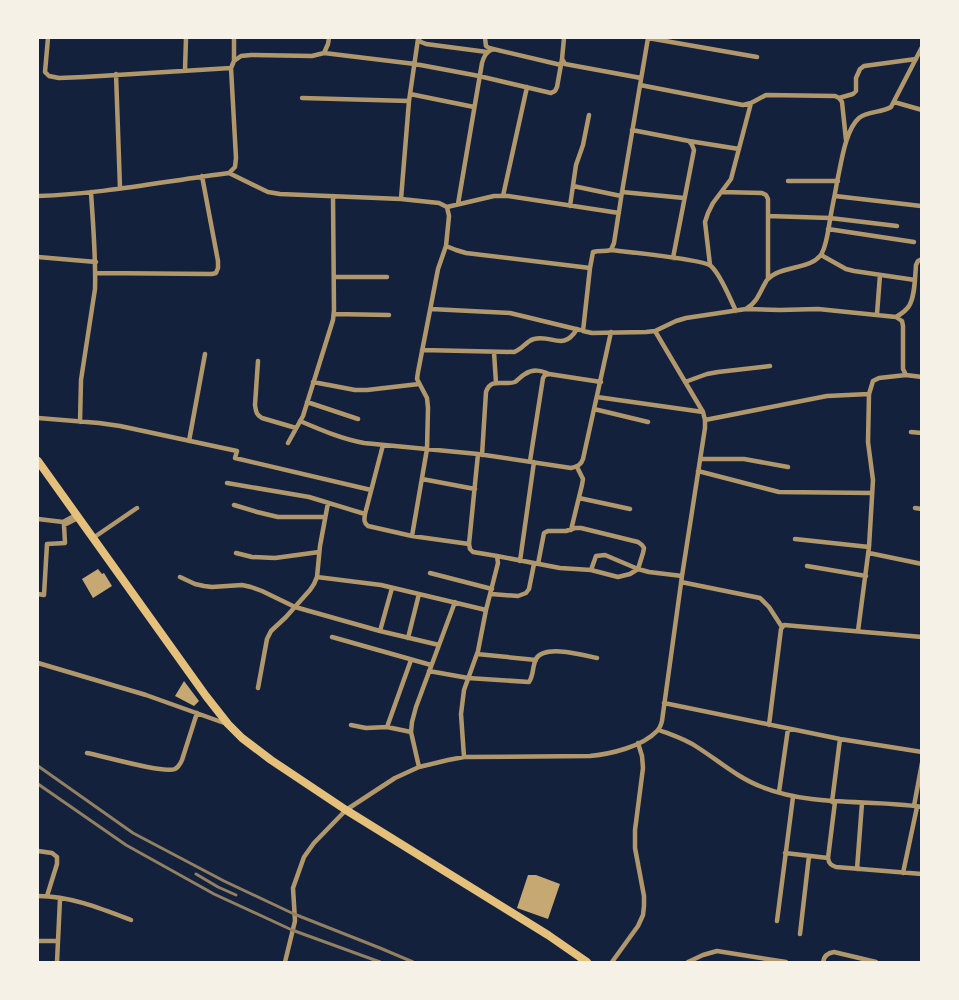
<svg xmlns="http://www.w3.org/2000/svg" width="959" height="1000" viewBox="0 0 959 1000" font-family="'Roboto Condensed',sans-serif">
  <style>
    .building { fill: #c6a872 }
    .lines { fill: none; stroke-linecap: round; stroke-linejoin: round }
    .minor { stroke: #b1986c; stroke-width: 4.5 }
    .primary { stroke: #e5c07b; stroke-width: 8 }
    .rail { stroke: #918062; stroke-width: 3 }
  </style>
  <rect width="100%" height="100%" fill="#14213d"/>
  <path class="building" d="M 98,569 L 102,574 L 104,573 L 112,586 L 93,598 L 82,579 Z
    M 184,681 L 199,701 L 194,706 L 175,696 Z
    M 528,875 L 536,875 L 560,884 L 548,919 L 517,908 Z"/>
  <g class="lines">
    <path class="minor" d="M 48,38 L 45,72 L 49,76 L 59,78 L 84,77 L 231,68
      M 485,38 L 486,46 L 489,48 L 561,65
      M 564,38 L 562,59 L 565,64 L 641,78
      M 648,38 L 622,192 L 614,243 L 611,250 C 605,252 600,250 593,252 L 590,268 L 583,331 L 592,333 L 646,332 L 655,331 L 676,321 L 686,318 L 746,309 C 756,303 759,295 764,285 C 765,284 767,279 768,279 C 781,265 813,270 822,253 C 827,243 828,231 830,220 C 832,207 835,195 837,182 C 841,165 845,130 859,118 C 868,111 881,113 891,107 L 922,47
      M 648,38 L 757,57
      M 418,39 L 421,42 L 426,44 L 487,52
      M 324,53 L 415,64 L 479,76 L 551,93 L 555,91 L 557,87 L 562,59
      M 234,61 L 234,38
      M 185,70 L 186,38
      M 116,74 L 120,188
      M 640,85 L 743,105 L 751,103 L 766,95 L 835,96 L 839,98 L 842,102 L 846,140
      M 410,94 L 474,107
      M 302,98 L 409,101
      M 839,98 L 853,94 L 856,91 L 856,78 L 860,69 L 864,66 L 916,59
      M 894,102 L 922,110
      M 632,130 L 689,141 L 692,145 L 694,150 L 673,258
      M 689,141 L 739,149
      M 229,173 L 268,192 L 280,194 L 401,199 L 439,203 L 447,207 L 449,216 L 446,246 L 456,250 L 466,253 L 590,268
      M 788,181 L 838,181
      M 573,186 L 621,196
      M 622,192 L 684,198
      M 722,192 L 762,193 L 766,195 L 768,199 L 768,279
      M 38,196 C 102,194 166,181 229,173 L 235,167 L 236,158 L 231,68 L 234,61 L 241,56 L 251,55 L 312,56 L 324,53 L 328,44 L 329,38
      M 503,196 L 527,87
      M 835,196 L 921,206
      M 401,199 L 409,101 L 418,39
      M 458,204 L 482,63 C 484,56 486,52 493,49
      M 570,206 L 576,165 L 583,145 L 589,115
      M 447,207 L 494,196 L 508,196 L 619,213
      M 768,216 L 830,218 L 897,226
      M 828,229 L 914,242
      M 611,250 C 627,252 703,259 711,266 C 721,275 730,299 736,311
      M 821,255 L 846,269 L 854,271 L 915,280
      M 38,257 L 96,262
      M 710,265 L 705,222 L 708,213 L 713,203 L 731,179 L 751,103
      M 96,273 L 212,274 L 216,273 L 218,268 L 218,261 L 202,176
      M 334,277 L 387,277
      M 431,309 L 510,313 L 580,330
      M 746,309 L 780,310 L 818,309 L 896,317 L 902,321 L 903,326 L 903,369 L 906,375 L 922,377
      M 334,314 L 389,315
      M 877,314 L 880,275
      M 896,317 C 901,314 906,311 909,306 C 915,297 915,277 916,265 L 918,261 L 922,259
      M 422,350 L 514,352 C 523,349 526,341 534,339 C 552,334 563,352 577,329
      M 494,352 L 496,383
      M 258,361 L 255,405 C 256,411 256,415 262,418 L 296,428
      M 313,382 L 355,390 L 367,390 L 419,384
      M 685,382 L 707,374 L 718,372 L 770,366
      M 597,397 L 703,412
      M 307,402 L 358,419
      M 594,409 L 648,422
      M 38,418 L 99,423 L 120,426 L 237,451 L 235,458 L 371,490
      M 705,420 L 827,396 L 869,394
      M 300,421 C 321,430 342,439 364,443 L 478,454 L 571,468 C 578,466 581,465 583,459 L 611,332
      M 80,422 L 81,380 L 95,289 C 96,257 93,225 91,192
      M 911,432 L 922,433
      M 189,441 L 205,354
      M 288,443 L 303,416 L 333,320 L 334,310 L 333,196
      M 383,445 L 365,514 C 364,520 364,523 368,526 L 412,536 L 469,544
      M 482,455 L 486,392 C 491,377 504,386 515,382 C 518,380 521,376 525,374 C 533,369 540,370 549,374
      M 700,459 L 744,459 L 788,467
      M 530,461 L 543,378 L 545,375 L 549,374 L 601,382
      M 698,471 L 779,492 L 872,493
      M 422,479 L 475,489
      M 227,483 L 309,497 L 365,514
      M 579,498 L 630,509
      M 234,505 L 257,512 L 278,517 L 325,517
      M 915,508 L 922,509
      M 38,519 L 63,522 L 76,515
      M 571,530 L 582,485 L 583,479 L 577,467
      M 412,536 L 427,449 L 428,408 L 427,398 L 417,379 L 418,372 L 438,269 L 446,246
      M 93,538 L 137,508
      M 795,539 L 869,547
      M 236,553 L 252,557 L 275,558 L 319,552
      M 869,553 L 922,564
      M 497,556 L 560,568 L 591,570 L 618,577 L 630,574 L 638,569 L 643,553 L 644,548 L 642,545 L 638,542 L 581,528 L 575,528 L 566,531 L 548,531 L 544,533 L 538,564
      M 520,561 L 534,462
      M 807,566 L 866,576
      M 591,570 L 596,556 L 605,555 L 638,569 L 649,572 L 682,576
      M 430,573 L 492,589
      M 180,577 L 195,584 L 204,586 L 212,587 L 242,585 L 251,587 L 262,591 L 295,607 L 380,631 L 439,645
      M 317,577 L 381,585 L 486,610
      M 681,582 L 760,598 L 769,607 L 782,627
      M 38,594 L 44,595 L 47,544 L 65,543 L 64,525 L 78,518
      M 491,594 L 518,596 L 526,593 L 529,589 L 534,564
      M 380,631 L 392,588
      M 858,631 L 869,547 L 873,480 L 868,442 L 869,394 L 873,381 L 879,378 L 906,375
      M 332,637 L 431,665
      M 408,638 L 419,594
      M 477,654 L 536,660
      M 38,663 L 146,695 L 227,724
      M 429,671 L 468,678 L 529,682 C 534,675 532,667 536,659 C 544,644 583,655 597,658
      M 258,688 L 267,639 L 271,631 L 286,617 L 310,590 L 314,584 L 317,577 L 320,546 L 328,503
      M 664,703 L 840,739 L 922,752
      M 351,725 L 366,728 L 387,727 L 411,732
      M 769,725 L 781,629 L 784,625 L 922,637
      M 387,727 L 411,660
      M 659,730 C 672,735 685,739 697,747 C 719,761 738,778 762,787 C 813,807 868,799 922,807
      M 87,753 C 103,756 164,774 175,769 C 179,767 180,764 182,760 L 197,713
      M 464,757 L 461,714 L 464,690 L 478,651 L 486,610 L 498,563 L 497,556 L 473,552 L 470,549 L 469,544 L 478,454
      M 419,767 L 411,732 L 412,722 L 416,707 L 455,602
      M 779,792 L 788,729
      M 832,802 L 840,739
      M 835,802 L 828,858 C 829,864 831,865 836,867 L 922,874
      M 914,806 L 922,763
      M 38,851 L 52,853 L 57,857 L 57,864 L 47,896
      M 785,853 L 828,858
      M 857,869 L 862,803
      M 903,873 L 917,807
      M 38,896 C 70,896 100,908 131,920
      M 777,921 L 793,797
      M 800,934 L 809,856
      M 38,941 L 58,941
      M 57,962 L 60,899
      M 285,962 L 295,921 L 293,888 L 304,857 L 314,843 L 346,810 L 395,778 L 419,767 L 448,760 L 464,757 L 590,756 C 610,754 642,747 657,731 C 660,728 661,725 662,721 L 682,576 L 705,428 L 705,420 L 703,412 L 655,331
      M 612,962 L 638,926 L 643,915 L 644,906 L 644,896 L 635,848 L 635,830 L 643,768 L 642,756 L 638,743
      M 688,962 L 703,955 L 717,951 L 786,962
      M 823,962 C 824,956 827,953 834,952 L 876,962"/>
    <path class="primary" d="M 38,461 L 206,696 L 228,724 L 242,738 L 271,760 L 346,810 L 548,935 L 587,962"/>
    <path class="rail" d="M 38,766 L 133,833 L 224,881 L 294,914 L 380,948 L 413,962
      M 38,784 L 126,845 L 214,894 L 292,930 L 380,962
      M 196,874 L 218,887 L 236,895"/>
  </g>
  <rect width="959" height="1000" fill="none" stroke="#f6f1e7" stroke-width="78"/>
</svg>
